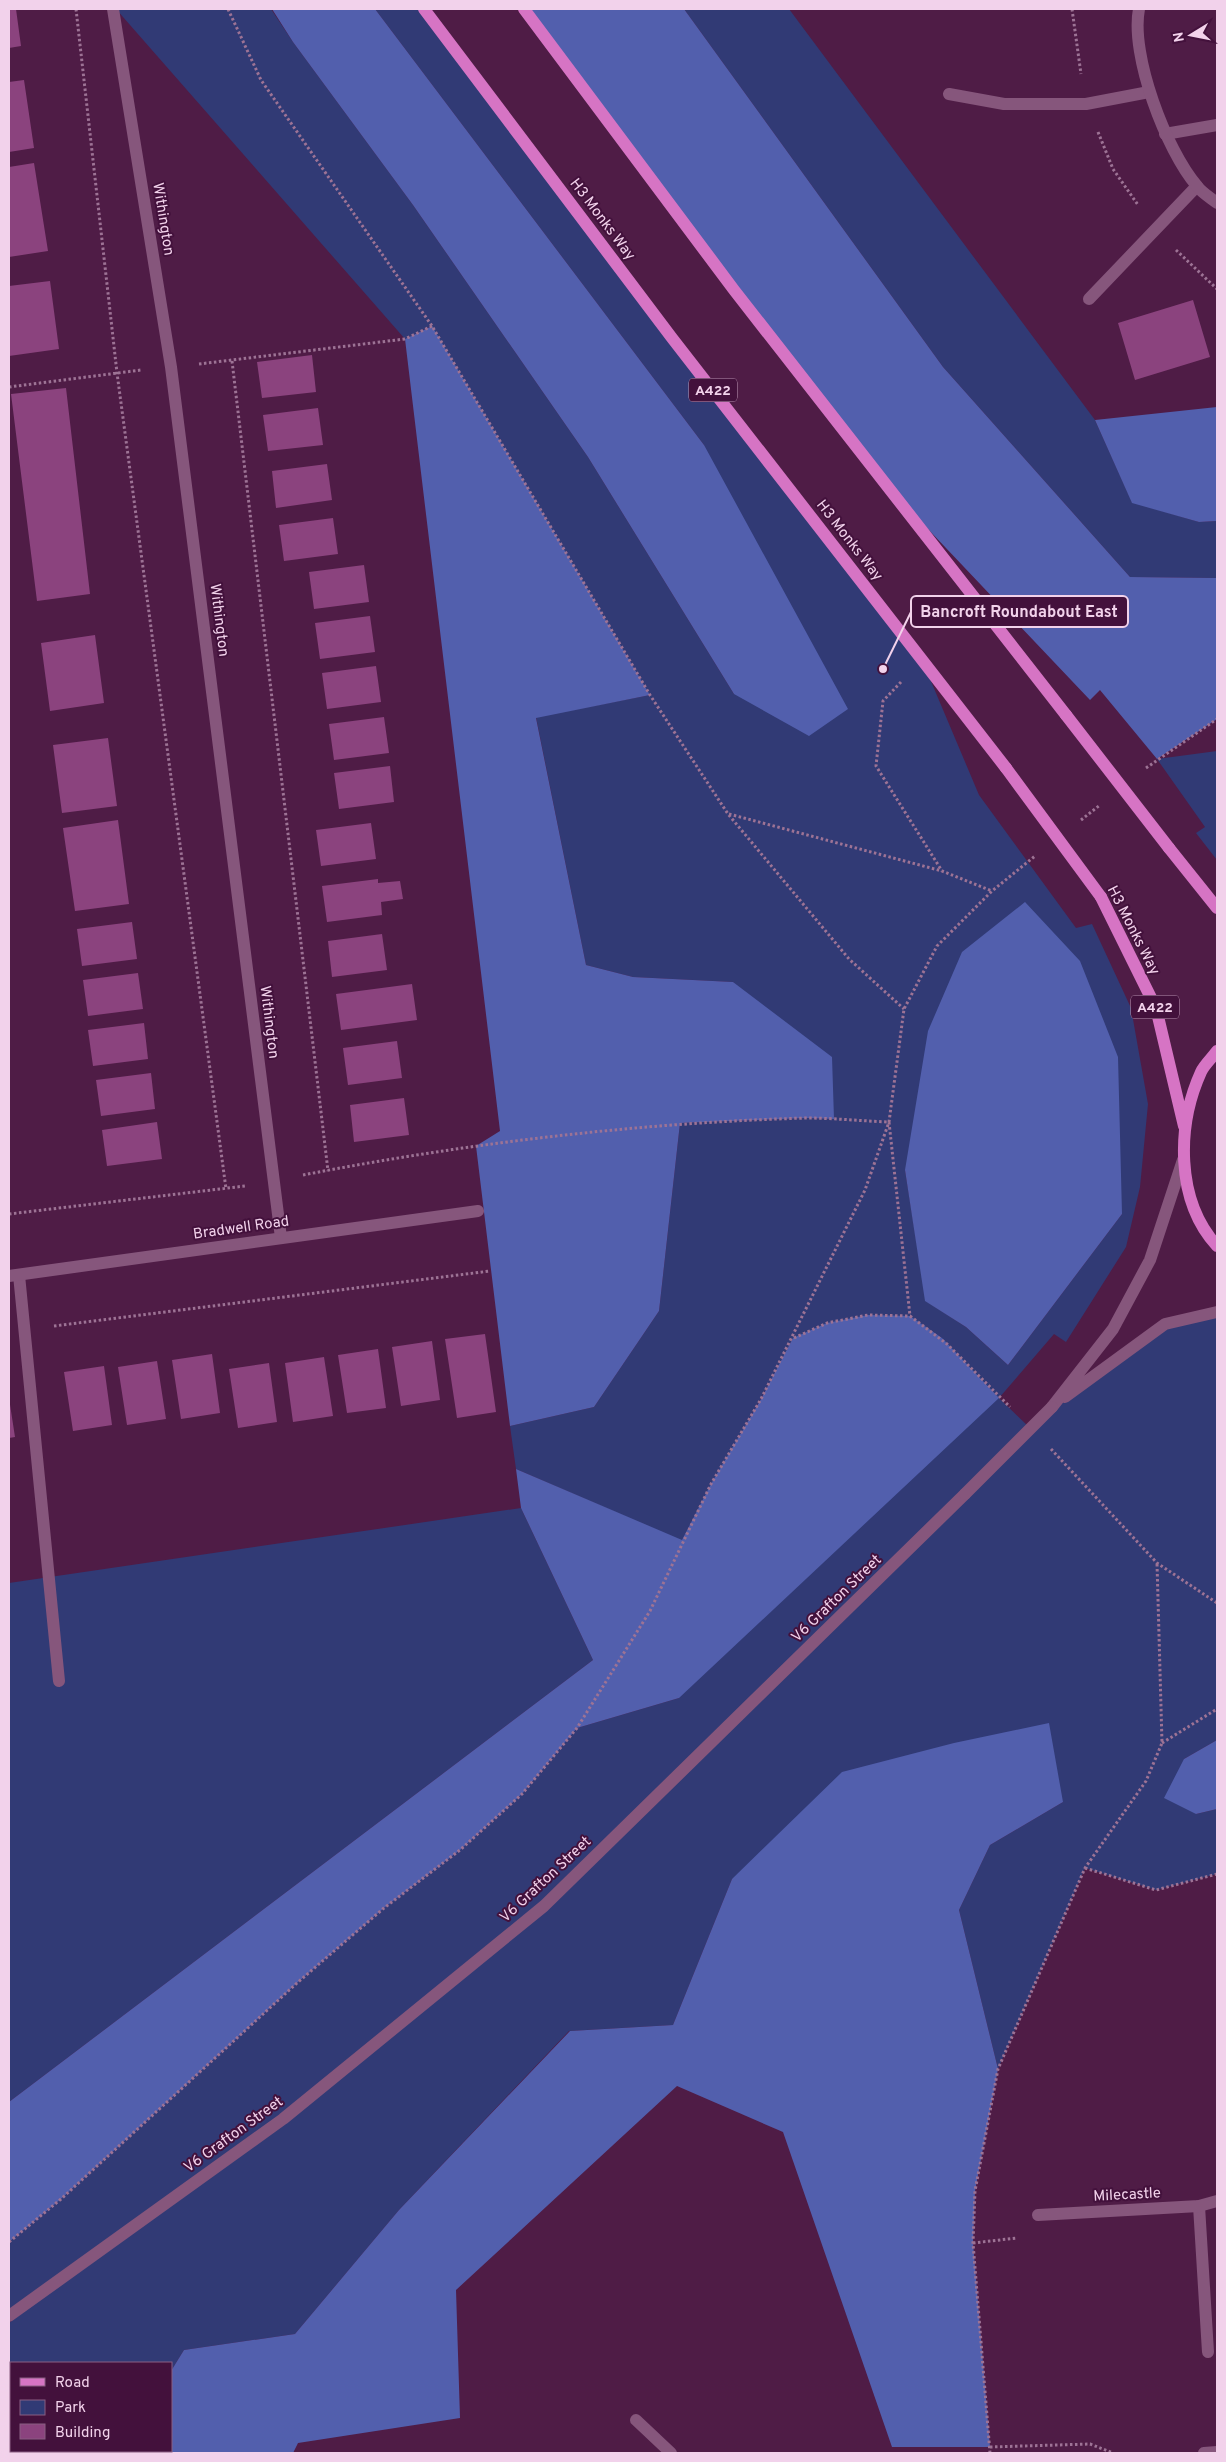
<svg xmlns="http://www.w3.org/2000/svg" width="1226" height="2462" viewBox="0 0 1226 2462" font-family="Overpass,sans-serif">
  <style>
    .green { fill: #313a75; fill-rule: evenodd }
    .forest { fill: #525fad }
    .building { fill: #8b437e }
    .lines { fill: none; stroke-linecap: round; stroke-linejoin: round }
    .path { stroke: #9d7395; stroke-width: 3; stroke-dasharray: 2.5 2.5; stroke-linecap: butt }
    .service { stroke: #86567c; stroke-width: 12 }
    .minor { stroke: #86567c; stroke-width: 12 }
    .tertiary { stroke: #86567c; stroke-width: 12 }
    .primary { stroke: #d674c4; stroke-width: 12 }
    .tertiary-bridge { stroke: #86567c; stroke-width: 12 }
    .primary-bridge { stroke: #d674c4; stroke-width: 12 }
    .labels { text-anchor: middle; stroke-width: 4; stroke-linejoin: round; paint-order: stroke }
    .shield { fill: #43113c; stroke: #be98b6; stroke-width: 1 }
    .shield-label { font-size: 14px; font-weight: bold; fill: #f2d2eb }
    .street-label { font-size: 15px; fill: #f2d2eb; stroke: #43113c }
    .leader { fill: none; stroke: #f2d2eb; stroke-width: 2 }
    .callout-dot { fill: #f2d2eb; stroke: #43113c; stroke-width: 2 }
    .callout { fill: #43113c; stroke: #f2d2eb; stroke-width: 2 }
    .callout-label { font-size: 16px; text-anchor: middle; font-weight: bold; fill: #f2d2eb }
  </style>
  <rect width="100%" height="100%" fill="#4f1c46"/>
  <path class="green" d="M 116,9 L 271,9 L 293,42 L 413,205 L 588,457 L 734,694 L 704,445 L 375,9 L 424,9 L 922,660 L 979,795 L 1076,928 L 1092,924 L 1131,1008 L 1148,1104 L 1140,1187 L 1126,1247 L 1066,1342 L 1054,1334 L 999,1398 L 1031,1429 L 1052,1407 L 1165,1324 L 1217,1312 L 1217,1740 L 1184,1759 L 1196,1814 L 1217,1809 L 1217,1874 L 1156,1890 L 1085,1868 L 998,2069 L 959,1910 L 990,1845 L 1063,1802 L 732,1879 L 673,2025 L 569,2031 L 399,2210 L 295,2334 L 184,2350 L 171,2371 L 171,2363 L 11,2363 L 11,2451 L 135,2451 L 135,2453 L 9,2453 L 9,2323 L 246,2146 L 9,2316 L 9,2242 L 61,2199 L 297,1983 L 384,1908 L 460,1850 L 522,1794 L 577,1728 L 679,1698 L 793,1338 C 758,1407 717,1472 682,1541 L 516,1469 L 510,1426 L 594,1407 L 659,1311 L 680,1123 L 807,1118 L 834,1119 L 733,982 L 633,977 L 586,965 L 536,717 L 650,695 L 431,326 L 405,339 ZM 905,1170 L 1122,1214 L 1008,1365 L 966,1327 L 926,1301 Z
    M 684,9 L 789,9 L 1095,420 L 1132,502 L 1199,522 L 1217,521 L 1217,578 L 1130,577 L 943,367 Z
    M 1217,751 L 1217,860 L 1196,833 L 1205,827 L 1157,759 Z
    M 521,1508 L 593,1660 L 9,2102 L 9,1583 Z"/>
  <path class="forest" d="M 272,9 L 375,9 L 704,445 L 848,709 L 809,736 L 734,694 L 588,457 L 413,205 L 293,42 Z
    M 524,9 L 684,9 L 943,367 L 1130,577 L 1217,578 L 1217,719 L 1157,759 L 1100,690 L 1090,700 L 891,490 Z
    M 432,326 L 650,695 L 536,718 L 586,965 L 633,977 L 733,982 L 832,1057 L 834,1119 L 807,1118 L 680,1123 L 659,1311 L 594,1407 L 510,1426 L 476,1146 L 500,1131 L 405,339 Z
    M 1217,407 L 1217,521 L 1199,522 L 1132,503 L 1095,420 Z
    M 1025,902 L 1080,961 L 1118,1057 L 1122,1214 L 1008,1365 L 966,1327 L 925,1301 L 905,1170 L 928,1031 L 962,952 Z
    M 868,1315 L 910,1316 L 942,1338 L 999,1398 L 679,1698 L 577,1728 L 522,1794 L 460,1850 L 384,1908 L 297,1983 L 61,2199 L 9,2242 L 9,2102 L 593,1660 L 521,1508 L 516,1469 L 682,1540 L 711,1484 L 761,1399 L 793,1338 L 827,1323 Z
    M 1049,1723 L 1063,1802 L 990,1845 L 959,1910 L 998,2069 L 975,2191 L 973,2243 L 990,2447 L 892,2447 L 783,2132 L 677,2086 L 456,2290 L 460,2418 L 298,2443 L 293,2453 L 135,2453 L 135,2451 L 171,2451 L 171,2371 L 184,2350 L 295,2334 L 399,2210 L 570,2031 L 673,2025 L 732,1879 L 842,1772 L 954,1743 Z
    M 1217,1740 L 1217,1809 L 1196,1814 L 1164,1798 L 1184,1759 Z"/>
  <path class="building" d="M 9,9 L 16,9 L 21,46 L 9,48 Z
    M 24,80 L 34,148 L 9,152 L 9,82 Z
    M 34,163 L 48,251 L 9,257 L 9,167 Z
    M 50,281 L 59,349 L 9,356 L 9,286 Z
    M 1193,300 L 1210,357 L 1135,380 L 1118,323 Z
    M 312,355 L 316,392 L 262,398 L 257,362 Z
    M 66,388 L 90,594 L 37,601 L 11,394 Z
    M 318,408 L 323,445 L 268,451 L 263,415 Z
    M 327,464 L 332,500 L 276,508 L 272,471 Z
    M 333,518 L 338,554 L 284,561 L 279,525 Z
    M 364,565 L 369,602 L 314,609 L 309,572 Z
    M 370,616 L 375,652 L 320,659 L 315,623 Z
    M 95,635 L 104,703 L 50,711 L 41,643 Z
    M 376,666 L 381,702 L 327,709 L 322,673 Z
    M 384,717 L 389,753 L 334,760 L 329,724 Z
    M 108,738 L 117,806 L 62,813 L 53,745 Z
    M 390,766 L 394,802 L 339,809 L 334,773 Z
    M 118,820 L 129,904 L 75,911 L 63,828 Z
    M 371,823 L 376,859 L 321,866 L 316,830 Z
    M 378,879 L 378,883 L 400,881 L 403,899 L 381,902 L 382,915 L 327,922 L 322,886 Z
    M 132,922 L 137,959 L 82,966 L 77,929 Z
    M 382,934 L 387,970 L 332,977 L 328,941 Z
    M 138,973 L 143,1009 L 88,1016 L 83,980 Z
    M 412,984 L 417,1020 L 341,1030 L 336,994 Z
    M 144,1023 L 148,1059 L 93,1066 L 88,1030 Z
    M 397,1041 L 402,1078 L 348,1085 L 343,1048 Z
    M 151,1073 L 155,1109 L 101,1116 L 96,1080 Z
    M 404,1098 L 409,1135 L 354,1142 L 350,1105 Z
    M 157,1122 L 162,1159 L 107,1166 L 102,1130 Z
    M 485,1334 L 496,1412 L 457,1418 L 445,1339 Z
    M 432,1341 L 440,1400 L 401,1406 L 392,1347 Z
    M 378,1349 L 386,1408 L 347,1413 L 338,1355 Z
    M 212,1354 L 220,1413 L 181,1419 L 172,1360 Z
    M 324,1357 L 333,1416 L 293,1422 L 285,1363 Z
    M 157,1361 L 166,1419 L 127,1425 L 118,1367 Z
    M 269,1363 L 277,1422 L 238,1428 L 229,1369 Z
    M 104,1366 L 112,1425 L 73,1431 L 64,1372 Z
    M 9,1398 L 15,1437 L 9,1438 Z"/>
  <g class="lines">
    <path class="path" d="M 76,9 L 117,373 L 226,1189
      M 228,9 L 261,80 L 432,326 L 650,695 L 728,814 L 849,959 L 904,1009
      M 1072,9 L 1081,74
      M 1098,132 L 1113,169 L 1138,205
      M 1176,250 L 1217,289
      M 232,361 L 328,1171
      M 199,364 L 405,339 L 432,326
      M 9,387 L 141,370
      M 901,682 L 883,701 L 876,766 L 942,871
      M 1146,768 L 1217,719
      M 729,814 L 942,871 L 992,891
      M 1081,820 L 1100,805
      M 303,1175 C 469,1143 636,1123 806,1118 C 833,1118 861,1121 889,1122 L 910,1316
      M 9,1214 L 245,1186
      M 54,1326 L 490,1271
      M 794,1338 L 827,1323 L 868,1315 L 910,1316 L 947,1344 L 1010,1407
      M 1051,1449 L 1157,1563 L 1217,1603
      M 1162,1743 L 1217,1709
      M 1085,1868 L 1156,1890 L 1217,1874
      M 9,2242 L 61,2199 L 297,1983 L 384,1908 L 460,1850 L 522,1794 L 577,1728 L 650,1611 L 711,1484 L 761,1399 L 865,1190 L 889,1122 L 904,1009 L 937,946 L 992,891 L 1035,856
      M 973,2243 L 1017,2238
      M 990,2447 L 1090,2444 L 1113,2453
      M 990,2453 L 973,2243 L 975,2191 L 998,2069 L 1085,1868 L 1146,1781 L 1162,1743 L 1157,1563"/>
    <path class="service" d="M 949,94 L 1004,104 L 1086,104 L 1149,92
      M 1165,134 L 1217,125
      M 1089,299 L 1197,186
      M 19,1275 L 59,1681
      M 1199,2206 L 1208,2352
      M 1204,2453 L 1217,2452"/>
    <path class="minor" d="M 113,9 L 171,367 L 281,1238
      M 1139,9 C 1130,55 1166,150 1197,186 C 1202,193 1211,198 1217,203
      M 9,1276 L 478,1211
      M 1038,2215 L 1199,2206 L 1217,2201
      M 636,2420 L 671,2453
      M 9,2436 L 11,2440
      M 18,2451 L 20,2453"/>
    <path class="tertiary" d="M 1065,1397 L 1165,1324 L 1217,1312
      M 1052,1407 L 1113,1329 L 1150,1260 L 1183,1160
      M 9,2316 L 283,2119 L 544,1906 L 965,1494"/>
    <path class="primary" d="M 424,9 L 672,338 L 1006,768
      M 524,9 L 734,290 L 1066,715
      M 1169,848 L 1217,908
      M 1101,897 L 1156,1008 L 1184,1126
      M 1217,1051 C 1212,1058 1204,1065 1201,1072 C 1177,1125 1175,1200 1217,1246"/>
    <path class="tertiary-bridge" d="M 965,1494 L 1052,1407"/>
    <path class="primary-bridge" d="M 1066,715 L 1169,848
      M 1006,768 L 1101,897"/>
  </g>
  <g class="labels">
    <g class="shield">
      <rect x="689" y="378.5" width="48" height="23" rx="4"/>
      <rect x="1131" y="995.5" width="48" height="23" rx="4"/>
    </g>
    <g class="shield-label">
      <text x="713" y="395">A422</text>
      <text x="1155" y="1012">A422</text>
    </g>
    <g class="street-label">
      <text transform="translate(164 219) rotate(81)" y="5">Withington</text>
      <text transform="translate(603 219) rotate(53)" y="5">H3 Monks Way</text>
      <text transform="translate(850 540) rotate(52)" y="5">H3 Monks Way</text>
      <text transform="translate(220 620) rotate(83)" y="5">Withington</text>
      <text transform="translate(1134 930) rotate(63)" y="5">H3 Monks Way</text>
      <text transform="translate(270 1022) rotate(83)" y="5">Withington</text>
      <text transform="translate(241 1227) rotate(-8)" y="5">Bradwell Road</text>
      <text transform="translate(836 1598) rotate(-44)" y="5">V6 Grafton Street</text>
      <text transform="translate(545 1879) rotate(-43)" y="5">V6 Grafton Street</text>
      <text transform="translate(233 2134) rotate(-36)" y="5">V6 Grafton Street</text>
      <text transform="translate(1127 2194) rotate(-3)" y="5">Milecastle</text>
    </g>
  </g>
  <path class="leader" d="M883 669L911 612"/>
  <circle class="callout-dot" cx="883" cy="669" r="5"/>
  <rect class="callout" x="911" y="596" width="217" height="31" rx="5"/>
  <g class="callout-label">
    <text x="1019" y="617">Bancroft Roundabout East</text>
  </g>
  <rect width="1226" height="2462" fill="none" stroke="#f2d2eb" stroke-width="20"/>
  <rect x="10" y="2362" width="162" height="90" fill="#43113c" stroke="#895e82"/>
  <rect x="20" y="2378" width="25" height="8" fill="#d674c4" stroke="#895e82"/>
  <text x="55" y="2387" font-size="15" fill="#f2d2eb">Road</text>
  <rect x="20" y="2400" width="25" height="15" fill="#313a75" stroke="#895e82"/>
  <text x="55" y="2412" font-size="15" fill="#f2d2eb">Park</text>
  <rect x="20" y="2424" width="25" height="15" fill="#8b437e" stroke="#895e82"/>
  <text x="55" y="2437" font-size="15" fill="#f2d2eb">Building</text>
  <g transform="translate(1191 35) rotate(260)" stroke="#43113c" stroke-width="4" paint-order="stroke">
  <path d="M0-4L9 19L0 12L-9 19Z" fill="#f2d2eb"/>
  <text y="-8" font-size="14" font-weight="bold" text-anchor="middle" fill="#f2d2eb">N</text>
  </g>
</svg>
